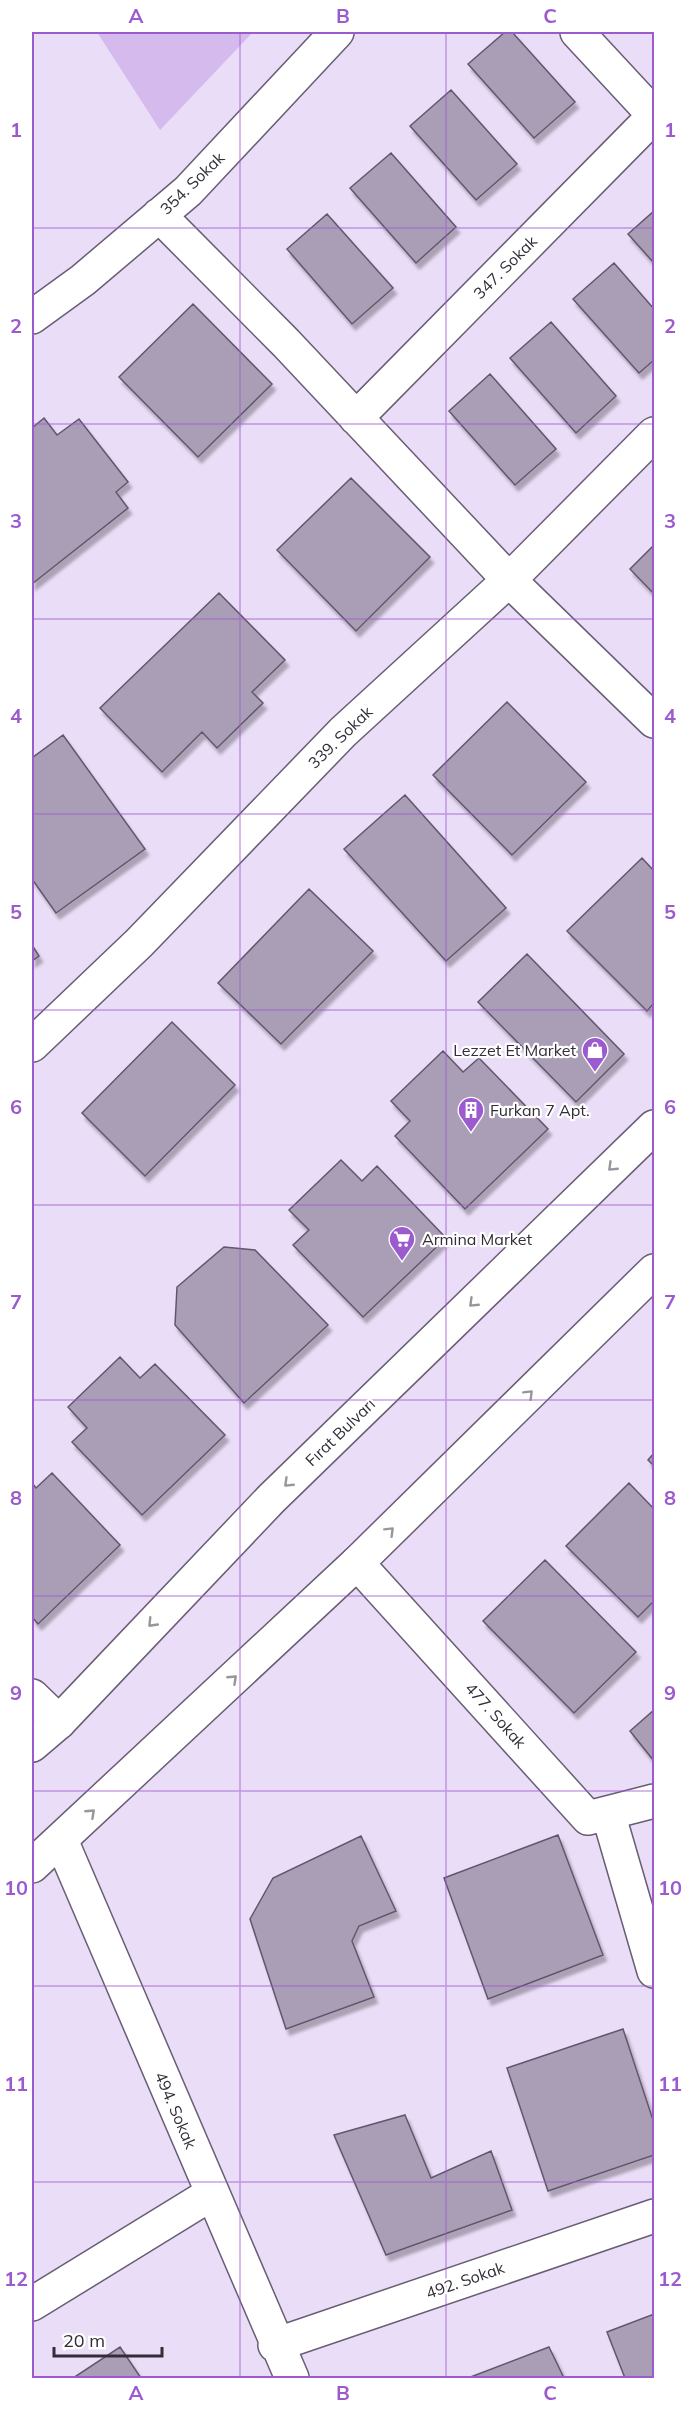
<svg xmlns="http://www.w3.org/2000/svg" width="686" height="2410" viewBox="0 0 686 2410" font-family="Mulish,sans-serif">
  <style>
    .green { fill: #d4baed }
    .building { fill: #aa9eb7; stroke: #62576d; stroke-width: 1.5; filter: url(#shadow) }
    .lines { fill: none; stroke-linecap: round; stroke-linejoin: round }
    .minor-casing { stroke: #695d74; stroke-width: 36 }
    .major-casing { stroke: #695d74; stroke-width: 36 }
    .minor { stroke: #fff; stroke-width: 33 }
    .major { stroke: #fff; stroke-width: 33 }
    .oneway { stroke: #98969b }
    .grid { fill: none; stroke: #9c5acf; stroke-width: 1.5; stroke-opacity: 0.55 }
    .labels { text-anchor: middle; stroke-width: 4.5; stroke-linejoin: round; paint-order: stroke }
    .street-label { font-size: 16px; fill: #322d37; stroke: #fff }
    .poi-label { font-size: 16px; fill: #322d37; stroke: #fff; text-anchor: start }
    .neatline { fill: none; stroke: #9c5acf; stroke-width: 2 }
    .grid-label { font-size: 20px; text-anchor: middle; font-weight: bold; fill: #9c5acf }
  </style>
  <defs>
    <filter id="shadow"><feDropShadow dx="3.5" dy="6" stdDeviation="1.5" flood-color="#0004"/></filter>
  </defs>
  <rect width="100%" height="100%" fill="#eaddf7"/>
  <path class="green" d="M 97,32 L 253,32 L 160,130 Z"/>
  <path class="building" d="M 505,32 L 512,32 L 575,102 L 534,138 L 468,64 Z
    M 451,90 L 517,164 L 476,200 L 410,126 Z
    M 391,153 L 456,227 L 416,263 L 350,188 Z
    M 654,211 L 654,263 L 628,234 Z
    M 327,214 L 393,288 L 352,324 L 287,249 Z
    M 614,263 L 654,309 L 654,360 L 639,373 L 573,299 Z
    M 193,304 L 272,384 L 198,457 L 119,377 Z
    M 551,322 L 616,396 L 576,433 L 510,358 Z
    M 490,374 L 556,449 L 515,485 L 449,411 Z
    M 44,418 L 57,435 L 79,419 L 128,482 L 116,492 L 128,508 L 32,584 L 32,428 Z
    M 351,478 L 430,557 L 356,631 L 277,550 Z
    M 654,545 L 654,594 L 630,569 Z
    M 219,593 L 285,660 L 252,692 L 263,703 L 217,748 L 202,732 L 162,772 L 100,708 Z
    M 507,702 L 586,782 L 512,855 L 433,775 Z
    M 63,735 L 145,849 L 56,913 L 32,879 L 32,758 Z
    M 405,795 L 506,908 L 446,961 L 344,849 Z
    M 642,858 L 654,871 L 654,1003 L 647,1011 L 567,931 Z
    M 309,889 L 373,951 L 281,1044 L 218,983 Z
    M 32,945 L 39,956 L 32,961 Z
    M 527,954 L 624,1054 L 576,1102 L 478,1002 Z
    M 172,1022 L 235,1085 L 145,1176 L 82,1113 Z
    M 443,1051 L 463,1072 L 479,1058 L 548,1129 L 465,1209 L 395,1136 L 410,1121 L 391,1101 Z
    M 341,1160 L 362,1181 L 377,1166 L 446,1238 L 363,1317 L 293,1245 L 309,1230 L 289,1210 Z
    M 224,1247 L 255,1250 L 328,1325 L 244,1403 L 175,1325 L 177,1287 Z
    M 120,1357 L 140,1378 L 155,1364 L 225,1435 L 142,1515 L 72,1442 L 87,1428 L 68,1407 Z
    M 654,1453 L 654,1466 L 648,1460 Z
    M 52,1473 L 120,1545 L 38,1624 L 32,1617 L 32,1483 L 36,1488 Z
    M 629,1483 L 654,1509 L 654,1601 L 638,1617 L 566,1546 Z
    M 545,1560 L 636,1652 L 574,1713 L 483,1621 Z
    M 654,1710 L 654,1761 L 630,1731 Z
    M 558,1835 L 603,1955 L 488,1999 L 444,1878 Z
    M 361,1836 L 396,1911 L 359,1926 L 352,1941 L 374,1997 L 286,2029 L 250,1919 L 273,1878 Z
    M 623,2029 L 654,2123 L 654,2155 L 548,2191 L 507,2068 Z
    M 405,2115 L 431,2178 L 491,2151 L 512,2210 L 386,2255 L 334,2135 Z
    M 654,2314 L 654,2378 L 625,2378 L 607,2332 Z
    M 120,2347 L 141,2378 L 73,2378 Z
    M 549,2347 L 564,2378 L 468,2378 Z"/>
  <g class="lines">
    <g class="minor-casing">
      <path id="minor" d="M 577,32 L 654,115
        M 159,215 L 286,343 L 509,580 L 654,721
        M 32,317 L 83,280 L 188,191 L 337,32
        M 356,418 L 654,116
        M 32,1045 L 139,943 L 343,732 L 509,580 L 654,434
        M 357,1563 L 588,1818 L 654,1801
        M 32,1696 L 59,1722
        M 608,1813 L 654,1971
        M 61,1840 L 292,2378
        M 32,2304 L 211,2194
        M 275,2345 L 654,2216"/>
    </g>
    <g class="major-casing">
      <path id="major" d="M 32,1745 L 59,1722 L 271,1499 L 654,1127
        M 32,1866 L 357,1563 L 654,1271"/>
    </g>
    <use href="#minor" class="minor"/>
    <use href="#major" class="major"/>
  </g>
  <defs><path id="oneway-chevron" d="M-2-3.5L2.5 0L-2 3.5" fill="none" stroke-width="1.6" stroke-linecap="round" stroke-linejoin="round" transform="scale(1.5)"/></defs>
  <g class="oneway">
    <use href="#oneway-chevron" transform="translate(612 1167) rotate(136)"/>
    <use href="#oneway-chevron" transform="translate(473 1303) rotate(136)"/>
    <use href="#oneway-chevron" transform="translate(529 1394) rotate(-45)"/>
    <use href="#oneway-chevron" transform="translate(288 1483) rotate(136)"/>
    <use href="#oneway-chevron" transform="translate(390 1531) rotate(-45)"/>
    <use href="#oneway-chevron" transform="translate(152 1623) rotate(134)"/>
    <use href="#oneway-chevron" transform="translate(233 1679) rotate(-43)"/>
    <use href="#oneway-chevron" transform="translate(91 1813) rotate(-43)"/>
  </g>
  <path class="grid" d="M 240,32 L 240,2378M 446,32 L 446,2378M 32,228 L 654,228M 32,424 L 654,424M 32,619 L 654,619M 32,814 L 654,814M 32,1010 L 654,1010M 32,1205 L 654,1205M 32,1400 L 654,1400M 32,1596 L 654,1596M 32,1791 L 654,1791M 32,1986 L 654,1986M 32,2182 L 654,2182"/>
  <defs>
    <g id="shop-pin" transform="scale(1.35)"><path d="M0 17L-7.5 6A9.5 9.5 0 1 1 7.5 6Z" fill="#9c5acf" stroke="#fff"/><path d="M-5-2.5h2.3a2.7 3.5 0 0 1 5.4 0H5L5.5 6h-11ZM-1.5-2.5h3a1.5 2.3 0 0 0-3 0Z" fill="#fff"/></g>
    <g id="building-pin" transform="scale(1.35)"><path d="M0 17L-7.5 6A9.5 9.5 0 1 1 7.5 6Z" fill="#9c5acf" stroke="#fff"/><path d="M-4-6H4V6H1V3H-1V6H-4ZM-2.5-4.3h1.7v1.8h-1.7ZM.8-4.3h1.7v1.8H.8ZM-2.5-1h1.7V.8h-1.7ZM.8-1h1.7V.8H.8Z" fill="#fff"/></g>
    <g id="supermarket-pin" transform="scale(1.35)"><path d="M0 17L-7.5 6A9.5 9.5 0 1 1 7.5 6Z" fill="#9c5acf" stroke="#fff"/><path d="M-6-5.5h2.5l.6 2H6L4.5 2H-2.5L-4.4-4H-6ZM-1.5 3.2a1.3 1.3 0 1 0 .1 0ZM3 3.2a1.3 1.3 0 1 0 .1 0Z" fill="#fff"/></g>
  </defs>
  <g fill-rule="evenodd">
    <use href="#shop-pin" x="595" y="1050"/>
    <use href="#building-pin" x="471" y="1110"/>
    <use href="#supermarket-pin" x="402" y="1239"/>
  </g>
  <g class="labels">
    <g class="street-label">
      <text transform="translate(192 183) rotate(-44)" y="6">354. Sokak</text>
      <text transform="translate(505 267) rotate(-45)" y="6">347. Sokak</text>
      <text transform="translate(340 737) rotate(-44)" y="6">339. Sokak</text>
      <text transform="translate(340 1432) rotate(-44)" y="6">Fırat Bulvarı</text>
      <text transform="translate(496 1715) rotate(48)" y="6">477. Sokak</text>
      <text transform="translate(176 2110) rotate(67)" y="6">494. Sokak</text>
      <text transform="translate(465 2280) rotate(-19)" y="6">492. Sokak</text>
    </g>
    <g class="poi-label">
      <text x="576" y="1056" text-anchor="end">Lezzet Et Market</text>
      <text x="490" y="1116">Furkan 7 Apt.</text>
      <text x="422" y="1245">Armina Market</text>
    </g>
  </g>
  <rect width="686" height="2410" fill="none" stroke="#ffffff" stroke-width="66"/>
  <path d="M54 2347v9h108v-9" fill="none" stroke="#322d37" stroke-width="3"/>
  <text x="63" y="2347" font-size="18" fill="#322d37" stroke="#ffffff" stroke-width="4.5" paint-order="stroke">20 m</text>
  <rect x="33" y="33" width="620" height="2344" class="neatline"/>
  <g class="grid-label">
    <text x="136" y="23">A</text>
    <text x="343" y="23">B</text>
    <text x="550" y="23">C</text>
    <text x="16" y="137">1</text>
    <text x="670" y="137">1</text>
    <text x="16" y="333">2</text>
    <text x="670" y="333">2</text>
    <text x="16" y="528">3</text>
    <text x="670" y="528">3</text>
    <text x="16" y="723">4</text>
    <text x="670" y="723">4</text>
    <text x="16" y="919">5</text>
    <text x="670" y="919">5</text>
    <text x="16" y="1114">6</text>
    <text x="670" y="1114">6</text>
    <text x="16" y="1309">7</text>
    <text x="670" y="1309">7</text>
    <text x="16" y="1505">8</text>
    <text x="670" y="1505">8</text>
    <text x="16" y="1700">9</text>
    <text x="670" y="1700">9</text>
    <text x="16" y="1895">10</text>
    <text x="670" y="1895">10</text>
    <text x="16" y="2091">11</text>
    <text x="670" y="2091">11</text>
    <text x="16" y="2286">12</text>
    <text x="670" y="2286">12</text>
    <text x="136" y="2400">A</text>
    <text x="343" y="2400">B</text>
    <text x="550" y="2400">C</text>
  </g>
</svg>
